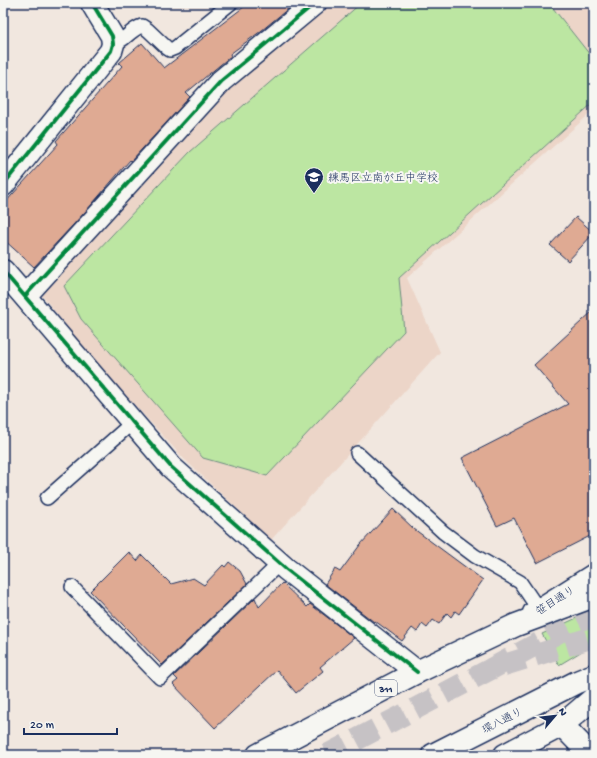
<svg xmlns="http://www.w3.org/2000/svg" width="597" height="758" viewBox="0 0 597 758" font-family="'Gochi Hand','Klee One',sans-serif">
  <style>
    .built { fill: #ecd5c8 }
    .green { fill: #bce6a2; stroke: #6c8a80 }
    .building { fill: #dfaa93; stroke: #1b2f5e }
    .lines { fill: none; stroke-linecap: round; stroke-linejoin: round }
    .secondary-tunnel { stroke: #c6c2c5; stroke-width: 22; stroke-dasharray: 22 11; stroke-linecap: butt }
    .primary-tunnel { stroke: #c6c2c5; stroke-width: 22; stroke-dasharray: 22 11; stroke-linecap: butt }
    .service-casing { stroke: #1b2f5e; stroke-width: 16 }
    .minor-casing { stroke: #1b2f5e; stroke-width: 25 }
    .secondary-casing { stroke: #1b2f5e; stroke-width: 25 }
    .primary-casing { stroke: #1b2f5e; stroke-width: 25 }
    .service { stroke: #f6f6f2; stroke-width: 13 }
    .minor { stroke: #f6f6f2; stroke-width: 22 }
    .secondary { stroke: #f6f6f2; stroke-width: 22 }
    .primary { stroke: #f6f6f2; stroke-width: 22 }
    .cycleway-casing { stroke: #f6f6f2; stroke-width: 6 }
    .cycleway { stroke: #00873e; stroke-width: 4 }
    .labels { text-anchor: middle; stroke-width: 4; stroke-linejoin: round; paint-order: stroke }
    .shield { fill: #f6f6f2; stroke: #5d6b8a; stroke-width: 1 }
    .shield-label { font-size: 10px; font-weight: bold; fill: #1b2f5e }
    .poi-label { font-size: 11px; fill: #1b2f5e; stroke: #f6f6f2; text-anchor: start }
    .street-label { font-size: 11px; fill: #1b2f5e; stroke: #f6f6f2 }
  </style>
  <rect width="100%" height="100%" fill="#f1e7df"/>
  <filter id="ink" filterUnits="userSpaceOnUse"><feTurbulence type="fractalNoise" baseFrequency=".025" numOctaves="2"/><feDisplacementMap in="SourceGraphic" scale="8" xChannelSelector="R" yChannelSelector="G"/><feConvolveMatrix kernelMatrix="1 2 1 2 8 2 1 2 1" color-interpolation-filters="sRGB"/></filter>
  <g filter="url(#ink)">
    <path class="built" d="M 329,3 L 594,3 L 594,110 L 407,278 L 440,352 L 271,540 L 184,459 L 89,355 L 38,290 L 233,83 Z"/>
    <path class="green" d="M 361,3 L 549,3 L 594,60 L 594,102 L 399,278 L 404,331 L 267,476 L 203,458 L 81,319 L 64,286 L 190,152 Z
      M 594,610 L 594,644 L 559,665 L 542,634 Z"/>
    <path class="building" d="M 249,3 L 295,3 L 261,31 L 230,54 L 231,56 L 186,93 L 190,97 L 131,161 L 130,160 L 87,210 L 34,267 L 3,239 L 3,205 L 58,144 L 56,141 L 122,66 L 119,63 L 142,43 L 164,68 Z
      M 576,217 L 594,233 L 568,261 L 550,245 Z
      M 594,310 L 594,534 L 537,563 L 514,518 L 497,526 L 462,458 L 568,404 L 534,365 Z
      M 393,509 L 414,529 L 483,580 L 459,614 L 455,611 L 451,617 L 447,613 L 439,624 L 433,620 L 427,628 L 422,624 L 417,632 L 412,628 L 402,641 L 375,621 L 374,622 L 325,584 L 335,569 L 340,572 L 360,545 Z
      M 129,552 L 137,561 L 142,555 L 171,584 L 193,578 L 204,585 L 223,565 L 225,567 L 229,562 L 240,571 L 247,584 L 162,665 L 90,591 Z
      M 282,583 L 307,607 L 310,604 L 354,638 L 320,667 L 323,671 L 296,693 L 277,670 L 215,728 L 173,684 L 178,680 L 174,676 L 255,598 L 259,607 Z"/>
    <g class="lines">
      <path class="secondary-tunnel" d="M 491,669 L 594,613"/>
      <path class="primary-tunnel" d="M 327,755 L 491,669 L 594,637"/>
      <g class="service-casing">
        <path id="service" d="M 113,44 C 126,41 129,30 142,26 L 148,30 L 167,48 L 170,50 L 175,48 L 231,3
          M 357,453 L 443,532 L 475,556 L 520,582 L 539,610
          M 47,498 L 133,422
          M 72,587 L 160,678 L 279,564"/>
      </g>
      <g class="minor-casing">
        <path id="minor" d="M 3,185 L 111,51 L 113,44 L 112,36 L 92,3
          M 3,271 L 171,467 L 286,569 L 417,672
          M 25,296 L 221,81 L 315,3
          M 562,725 L 591,755"/>
      </g>
      <g class="secondary-casing">
        <path id="secondary" d="M 534,613 L 594,575"/>
      </g>
      <g class="primary-casing">
        <path id="primary" d="M 258,755 L 417,672 L 516,625 L 594,596
          M 433,755 L 577,682 L 594,675
          M 505,755 L 562,725 L 594,698"/>
      </g>
      <use href="#service" class="service"/>
      <use href="#minor" class="minor"/>
      <use href="#secondary" class="secondary"/>
      <use href="#primary" class="primary"/>
      <g class="cycleway-casing">
        <path id="cycleway" d="M 3,185 L 111,51 L 113,44 L 112,36 L 92,3
          M 3,271 L 171,467 L 286,569 L 417,672
          M 25,296 L 221,81 L 315,3"/>
      </g>
      <use href="#cycleway" class="cycleway"/>
    </g>
  </g>
  <defs>
    <g id="school-pin" transform="scale(1)"><path d="M0 17L-7.5 6A9.5 9.5 0 1 1 7.5 6Z" fill="#1b2f5e" stroke="#f6f6f2"/><path d="M0-5L7-2L0 1L-7-2ZM-4 1L0 2.5L4 1V4Q0 6-4 4Z" fill="#fff"/></g>
  </defs>
  <g fill-rule="evenodd">
    <use href="#school-pin" x="314" y="177"/>
  </g>
  <g class="labels">
    <rect class="shield" x="375" y="680" width="22" height="16" rx="3"/>
    <g class="shield-label">
      <text x="386" y="692">311</text>
    </g>
    <g class="poi-label">
      <text x="328" y="181">練馬区立南が丘中学校</text>
    </g>
    <g class="street-label">
      <text transform="translate(555 600) rotate(-33)" y="4">笹目通り</text>
      <text transform="translate(502 720) rotate(-27)" y="4">環八通り</text>
    </g>
  </g>
  <rect width="597" height="758" fill="none" stroke="#f6f6f2" stroke-width="16"/>
  <rect x="8" y="8" width="581" height="742" fill="none" stroke="#1b2f5e" stroke-width="1.5" filter="url(#ink)"/>
  <g transform="translate(555 716) rotate(62)" stroke="#f6f6f2" stroke-width="3" paint-order="stroke">
  <path d="M0-3L7 15L0 10L-7 15Z" fill="#1b2f5e"/>
  <text y="-6" font-size="11" font-weight="bold" text-anchor="middle" fill="#1b2f5e">N</text>
  </g>
  <path d="M24 728v6h93v-6" fill="none" stroke="#1b2f5e" stroke-width="2"/>
  <text x="30" y="728" font-size="12" fill="#1b2f5e" stroke="#f6f6f2" stroke-width="3" paint-order="stroke">20 m</text>
</svg>
